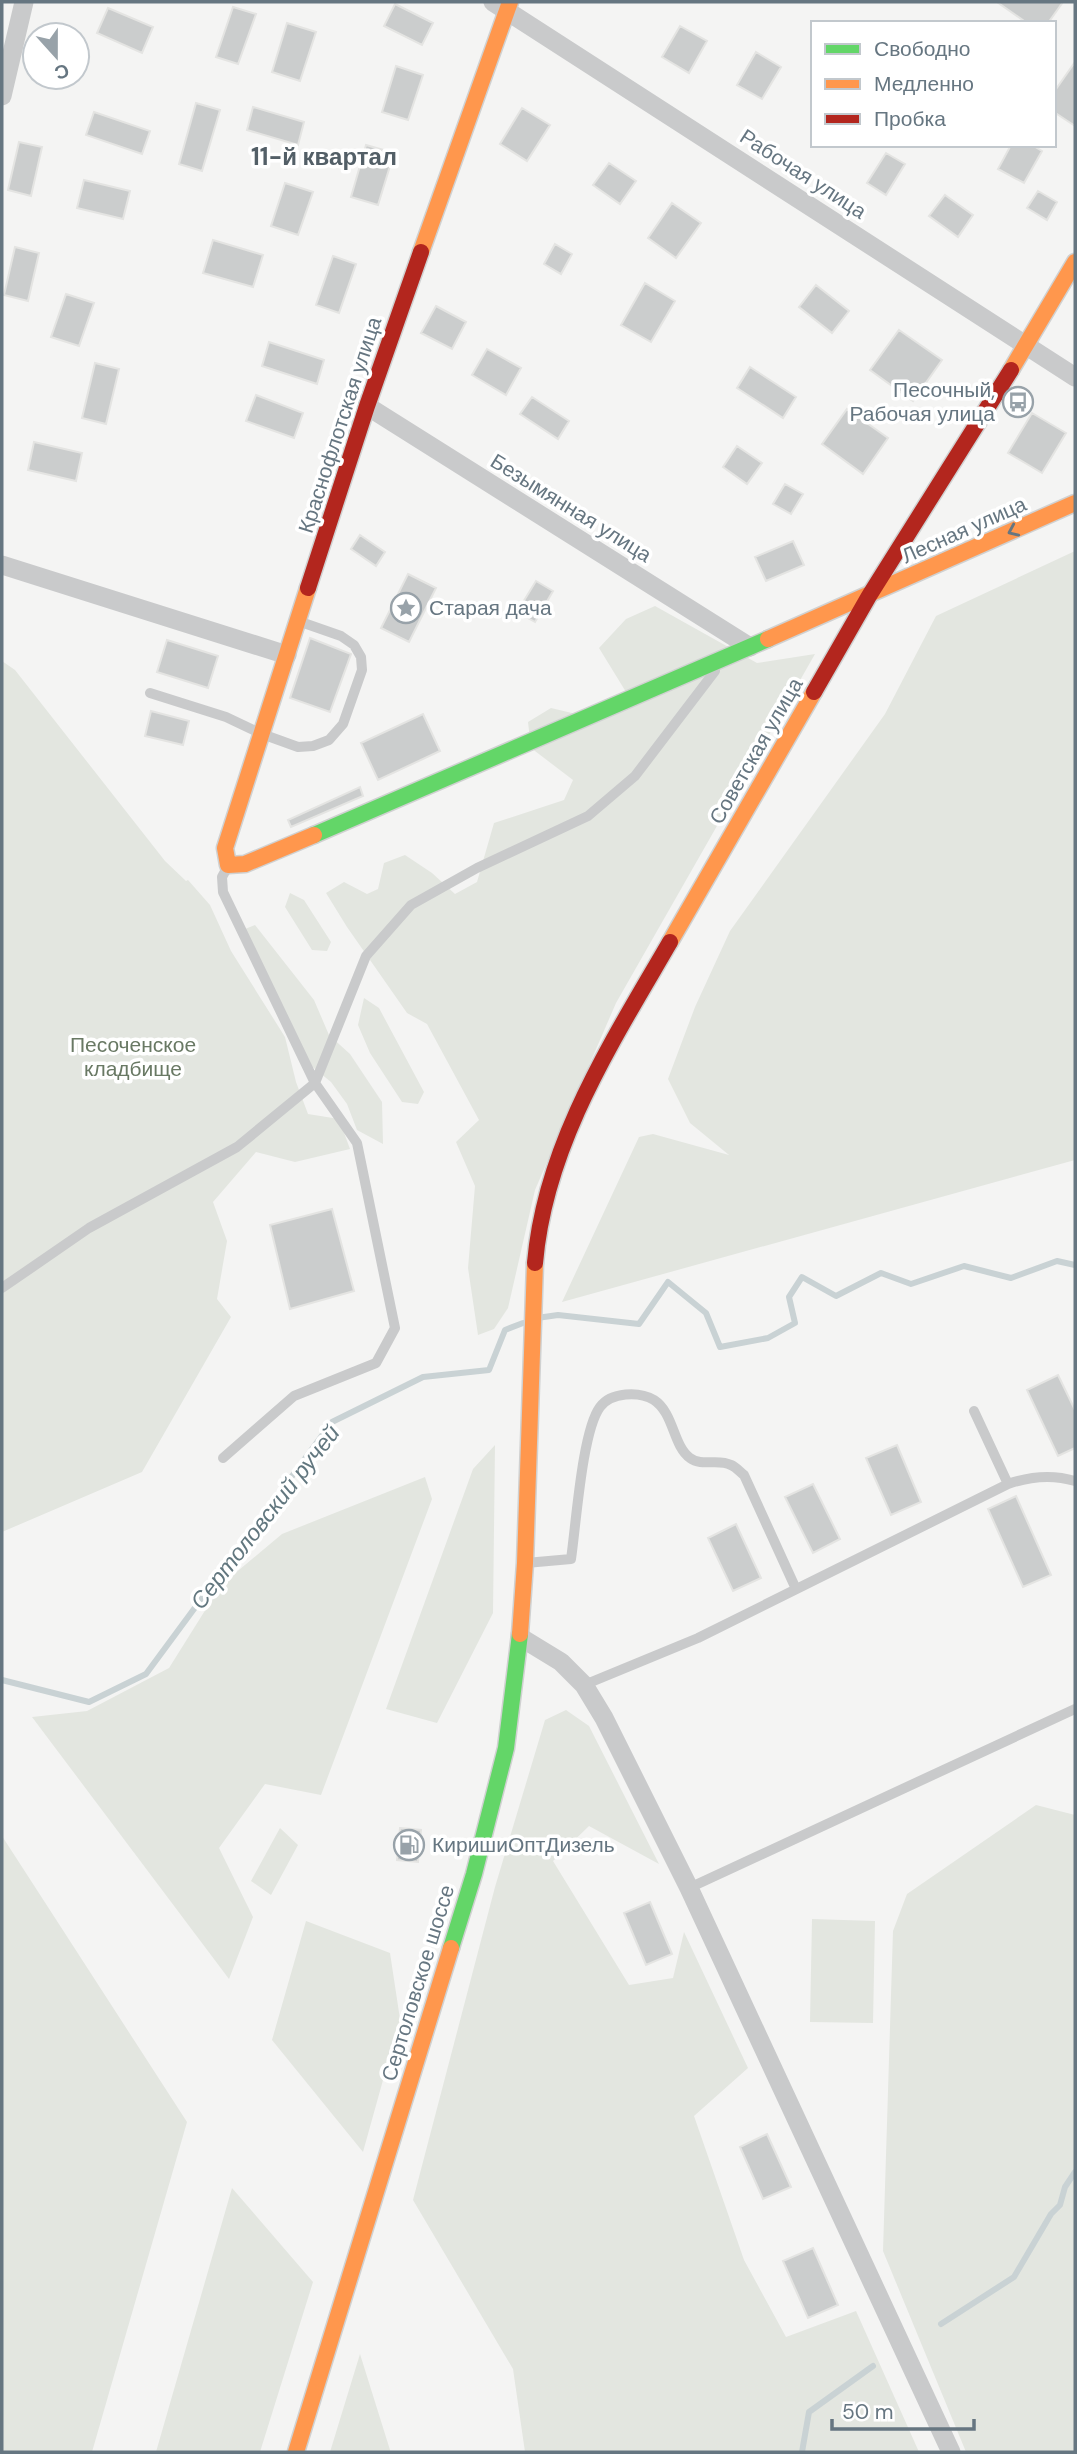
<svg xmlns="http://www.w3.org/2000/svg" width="1077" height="2454" viewBox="0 0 1077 2454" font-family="'DM Sans',sans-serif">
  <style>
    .green { fill: #e3e6e0 }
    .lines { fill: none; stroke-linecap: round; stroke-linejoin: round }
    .stream { stroke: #c9d2d4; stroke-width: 6 }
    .building { fill: #cbcdcd; stroke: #e4e4e2; stroke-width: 2 }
    .fast-casing { stroke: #d0d1d1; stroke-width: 19 }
    .slow-casing { stroke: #d0d1d1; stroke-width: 19 }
    .jam-casing { stroke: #d0d1d1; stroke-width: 19 }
    .lane { stroke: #c9cacb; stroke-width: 10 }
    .street { stroke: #c9cacb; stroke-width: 19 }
    .fast { stroke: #63d668; stroke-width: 16 }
    .slow { stroke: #ff974d; stroke-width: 16 }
    .jam { stroke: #b3261e; stroke-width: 16 }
    .oneway { stroke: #667681 }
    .labels { text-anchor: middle; stroke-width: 7; stroke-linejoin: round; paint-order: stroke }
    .street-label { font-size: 21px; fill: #667681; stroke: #fff }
    .poi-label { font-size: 21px; fill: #667681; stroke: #fff; text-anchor: start }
    .park-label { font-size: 21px; fill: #697964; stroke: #fff }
    .water-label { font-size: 23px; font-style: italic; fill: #62777f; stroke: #fff }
    .quarter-label { font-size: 24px; font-weight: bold; fill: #535f67; stroke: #fff }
  </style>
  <rect width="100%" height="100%" fill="#f4f4f3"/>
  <path class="green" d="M 1075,551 L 1075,1160 L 562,1302 L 639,1137 L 653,1134 L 729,1155 L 690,1123 L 668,1079 L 695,1007 L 730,931 L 885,714 L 936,616 Z
    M 655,606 L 757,663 L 815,654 L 616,1003 L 535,1190 L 508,1308 L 494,1329 L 478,1335 L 468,1268 L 475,1186 L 456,1142 L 479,1120 L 427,1024 L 407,1013 L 347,927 L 326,893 L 344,882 L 367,894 L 378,889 L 384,863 L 405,855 L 432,873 L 455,894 L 477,882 L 494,823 L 564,800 L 573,780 L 531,748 L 528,722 L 551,708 L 597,719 L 626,692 L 599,648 L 626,619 Z
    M 2,661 L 15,670 L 165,861 L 186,881 L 188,880 L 210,905 L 231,951 L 285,1037 L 296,1082 L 308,1114 L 339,1119 L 350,1149 L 295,1162 L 256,1152 L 213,1202 L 227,1241 L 217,1299 L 231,1317 L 142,1472 L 2,1532 Z
    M 290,893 L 304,900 L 331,942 L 327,951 L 312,950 L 285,907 Z
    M 255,925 L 314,1000 L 329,1035 L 350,1054 L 382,1102 L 383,1144 L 357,1130 L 347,1104 L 331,1082 L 304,1060 L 245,929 Z
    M 364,998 L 379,1008 L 424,1092 L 418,1104 L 402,1102 L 370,1053 L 358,1025 Z
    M 495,1445 L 493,1613 L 437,1723 L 386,1709 L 473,1469 Z
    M 425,1477 L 432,1499 L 321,1795 L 265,1784 L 219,1848 L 253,1917 L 229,1979 L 32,1717 L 87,1711 L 169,1668 L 221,1585 L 282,1534 Z
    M 566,1710 L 589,1726 L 659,1864 L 589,1826 L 553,1861 L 629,1985 L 673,1978 L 684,1932 L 748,2068 L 694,2116 L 744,2260 L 786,2337 L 856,2311 L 919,2452 L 525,2452 L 513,2369 L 413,2200 L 495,1887 L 545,1720 Z
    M 1036,1805 L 1075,1815 L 1075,2452 L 966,2452 L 883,2251 L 893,1931 L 907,1894 Z
    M 280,1828 L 298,1845 L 271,1895 L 251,1881 Z
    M 2,1836 L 187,2122 L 92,2452 L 2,2452 Z
    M 812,1919 L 875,1921 L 873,2023 L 810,2022 Z
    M 306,1921 L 390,1953 L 400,2019 L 363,2152 L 272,2040 Z
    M 232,2188 L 313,2282 L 260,2452 L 156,2452 Z
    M 360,2354 L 390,2450 L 390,2452 L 330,2452 Z"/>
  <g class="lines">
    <path class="stream" d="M 537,1318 L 558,1315 L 639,1324 L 668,1282 L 706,1313 L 720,1347 L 768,1338 L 795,1323 L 789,1297 L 802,1277 L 836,1296 L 881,1273 L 911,1284 L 964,1266 L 1011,1278 L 1057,1261 L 1075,1265
      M 2,1680 L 89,1702 L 146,1674 L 332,1422 L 423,1377 L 489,1370 L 505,1330 L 523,1323
      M 941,2324 L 1014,2277 L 1051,2214 L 1060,2205 L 1065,2187 L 1075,2172
      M 802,2452 L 809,2412 L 873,2366"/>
  </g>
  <path class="building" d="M 997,2 L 1063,2 L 1048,23 L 1027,23 Z
    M 395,4 L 433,23 L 422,45 L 384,26 Z
    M 233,7 L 256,14 L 238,64 L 216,57 Z
    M 108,8 L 153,27 L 142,53 L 97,33 Z
    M 287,23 L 316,32 L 300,81 L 272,72 Z
    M 680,26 L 707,41 L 689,73 L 662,57 Z
    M 756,52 L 781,67 L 762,99 L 737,85 Z
    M 1075,62 L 1075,126 L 1054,112 L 1054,92 Z
    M 396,66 L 423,75 L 408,120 L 382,112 Z
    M 196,103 L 220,110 L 202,171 L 179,164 Z
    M 253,107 L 304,122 L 298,145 L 247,130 Z
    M 522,108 L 550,125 L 527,161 L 500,144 Z
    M 94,112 L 150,131 L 142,154 L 86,135 Z
    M 19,142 L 42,147 L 31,196 L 8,190 Z
    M 366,145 L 394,153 L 378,205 L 351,197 Z
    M 1011,145 L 1032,145 L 1042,151 L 1024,183 L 998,169 Z
    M 886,153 L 905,164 L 886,195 L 867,183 Z
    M 609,163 L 636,181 L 620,204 L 593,185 Z
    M 84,180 L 130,191 L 123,219 L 77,208 Z
    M 285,183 L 313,192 L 298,235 L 271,226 Z
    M 1038,191 L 1057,202 L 1047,220 L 1027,208 Z
    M 945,195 L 973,215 L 958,237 L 929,216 Z
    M 672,203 L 701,223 L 676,258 L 648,238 Z
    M 213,240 L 263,255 L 253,287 L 203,273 Z
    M 555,244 L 572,254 L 561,274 L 544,264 Z
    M 15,247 L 39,253 L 28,301 L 4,295 Z
    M 333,256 L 356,264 L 339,313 L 316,305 Z
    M 645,283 L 675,301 L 651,342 L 621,325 Z
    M 816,285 L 849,311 L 832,333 L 799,307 Z
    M 66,294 L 94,303 L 79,346 L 51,337 Z
    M 436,306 L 466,322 L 452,349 L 421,333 Z
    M 899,330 L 942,360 L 913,401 L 870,370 Z
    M 269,342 L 324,360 L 317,384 L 262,366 Z
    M 487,349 L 521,368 L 506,395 L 472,375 Z
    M 95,363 L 119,369 L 106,424 L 82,418 Z
    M 750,367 L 796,397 L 783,418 L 737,388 Z
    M 256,395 L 303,413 L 294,438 L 246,421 Z
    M 532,397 L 569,421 L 558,439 L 520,414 Z
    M 847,409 L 888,438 L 863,474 L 822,444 Z
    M 1032,413 L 1066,433 L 1042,473 L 1008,453 Z
    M 34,442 L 82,453 L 76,481 L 28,470 Z
    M 737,446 L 762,463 L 747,484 L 723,467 Z
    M 785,484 L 803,494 L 791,514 L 773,504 Z
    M 360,535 L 385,552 L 376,566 L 351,549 Z
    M 793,541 L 804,565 L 766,581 L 755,557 Z
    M 408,574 L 436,588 L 409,642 L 381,628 Z
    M 536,581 L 553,591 L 535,622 L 517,612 Z
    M 310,638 L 351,654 L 330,712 L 290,698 Z
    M 167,640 L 218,656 L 208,688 L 157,672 Z
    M 151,711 L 189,721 L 183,745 L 145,736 Z
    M 423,714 L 440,751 L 378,780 L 361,743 Z
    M 360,787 L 363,796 L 291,827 L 288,820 Z
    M 332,1209 L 354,1291 L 290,1309 L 270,1225 Z
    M 1058,1375 L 1075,1410 L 1075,1448 L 1058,1456 L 1027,1390 Z
    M 897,1445 L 921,1502 L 891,1515 L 866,1458 Z
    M 813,1484 L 840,1539 L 813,1553 L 785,1497 Z
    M 1016,1496 L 1051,1575 L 1023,1587 L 988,1509 Z
    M 736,1524 L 761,1578 L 733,1591 L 708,1538 Z
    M 400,1828 L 421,1830 L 418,1862 L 397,1860 Z
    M 650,1902 L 672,1954 L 646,1965 L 624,1913 Z
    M 767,2134 L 791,2187 L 763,2199 L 740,2147 Z
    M 813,2248 L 838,2305 L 808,2318 L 783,2261 Z"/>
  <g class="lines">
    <g class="fast-casing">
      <path id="fast" d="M 314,835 L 768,639
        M 451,1948 L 474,1874 L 506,1748 L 520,1634"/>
    </g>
    <g class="slow-casing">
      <path id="slow" d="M 421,252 L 510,2
        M 1011,370 L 1075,262
        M 308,588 L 225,848 L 228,865 L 245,864 L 314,835
        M 768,639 L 1075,503
        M 670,942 L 814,692
        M 520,1634 L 525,1563 L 535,1263
        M 296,2452 L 451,1948"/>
    </g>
    <g class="jam-casing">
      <path id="jam" d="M 308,588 L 367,406 L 421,252
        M 814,692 L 869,596 L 1011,370
        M 535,1263 C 545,1145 612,1042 670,942"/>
    </g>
    <path class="lane" d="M 150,693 L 226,717 L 262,734 L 298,747 L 313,746 L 329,740 L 343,724 L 362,670 L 361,657 L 354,645 L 341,636 L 298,621
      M 2,1288 L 89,1228 L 237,1147 L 315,1083 L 366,956 L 411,905 L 477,868 L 588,816 L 635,776 L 715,671
      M 974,1411 L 1008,1484
      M 223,1458 L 294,1396 L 376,1363 L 395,1328 L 357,1143 L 315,1083 L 223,892 L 222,877 L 228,866
      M 526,1563 L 571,1559 C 576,1526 582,1431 600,1407 C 611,1392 639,1391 654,1400 C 674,1413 673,1446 690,1458 C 702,1467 718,1458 731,1465 C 736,1467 740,1472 744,1475 L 796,1589
      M 584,1685 L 698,1638 L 1008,1484 C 1031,1476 1052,1474 1075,1481
      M 689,1888 L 1075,1709"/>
    <path class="street" d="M 493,2 L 1075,377
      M 2,96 L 24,2
      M 367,406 L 750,647
      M 2,565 L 287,655
      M 520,1637 L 561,1662 L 584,1685 L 604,1718 L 689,1888 L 951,2452"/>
    <use href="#fast" class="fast"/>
    <use href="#slow" class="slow"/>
    <use href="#jam" class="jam"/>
  </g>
  <defs><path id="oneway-chevron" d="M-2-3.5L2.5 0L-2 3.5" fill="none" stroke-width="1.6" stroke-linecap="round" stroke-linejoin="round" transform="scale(1.75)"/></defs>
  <use class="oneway" href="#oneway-chevron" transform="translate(1013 531) rotate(156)"/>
  <defs>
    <g id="bus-ring" transform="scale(1.575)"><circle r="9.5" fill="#fff" stroke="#98a2a9" stroke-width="1.5"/><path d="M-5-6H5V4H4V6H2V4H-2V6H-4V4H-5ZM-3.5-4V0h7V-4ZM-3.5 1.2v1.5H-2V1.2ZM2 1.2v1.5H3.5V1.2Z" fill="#98a2a9"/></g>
    <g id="sight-ring" transform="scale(1.575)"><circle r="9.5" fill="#fff" stroke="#98a2a9" stroke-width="1.5"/><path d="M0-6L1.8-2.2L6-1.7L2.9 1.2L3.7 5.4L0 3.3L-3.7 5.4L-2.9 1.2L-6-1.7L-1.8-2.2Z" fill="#98a2a9"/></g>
    <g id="fuel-ring" transform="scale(1.575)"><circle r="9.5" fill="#fff" stroke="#98a2a9" stroke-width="1.5"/><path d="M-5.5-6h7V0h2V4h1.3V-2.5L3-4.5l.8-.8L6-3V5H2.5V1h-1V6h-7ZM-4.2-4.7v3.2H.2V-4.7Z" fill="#98a2a9"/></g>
  </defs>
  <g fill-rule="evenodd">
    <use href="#bus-ring" x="1018" y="402"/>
    <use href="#sight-ring" x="406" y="608"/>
    <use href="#fuel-ring" x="409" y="1845"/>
  </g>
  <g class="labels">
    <g class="street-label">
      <text transform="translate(803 174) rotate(33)" y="7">Рабочая улица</text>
      <text transform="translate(340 425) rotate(-72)" y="7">Краснофлотская улица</text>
      <text transform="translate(571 508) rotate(32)" y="7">Безымянная улица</text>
      <text transform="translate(964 530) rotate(-24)" y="7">Лесная улица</text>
      <text transform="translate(756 751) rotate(-60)" y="7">Советская улица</text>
      <text transform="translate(418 1983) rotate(-73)" y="7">Сертоловское шоссе</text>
    </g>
    <g class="poi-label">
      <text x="995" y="397" text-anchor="end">Песочный,<tspan x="995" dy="24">Рабочая улица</tspan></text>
      <text x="429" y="615">Старая дача</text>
      <text x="432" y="1852">КиришиОптДизель</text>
    </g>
    <g class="park-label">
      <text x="133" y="1052">Песоченское<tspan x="133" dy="24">кладбище</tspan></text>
    </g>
    <g class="water-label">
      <text transform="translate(265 1517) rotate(-52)" y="8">Сертоловский ручей</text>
    </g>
    <g class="quarter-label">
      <text x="324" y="165">11-й квартал</text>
    </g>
  </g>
  <rect width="1077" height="2454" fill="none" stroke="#667681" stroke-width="7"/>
  <rect x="811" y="21" width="245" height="126" fill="#ffffff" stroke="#c2c8cd" stroke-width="2"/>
  <rect x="825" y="44" width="35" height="10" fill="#63d668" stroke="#c2c8cd" stroke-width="2"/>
  <text x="874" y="56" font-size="21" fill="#667681">Свободно</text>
  <rect x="825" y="79" width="35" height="10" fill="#ff974d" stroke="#c2c8cd" stroke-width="2"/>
  <text x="874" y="91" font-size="21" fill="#667681">Медленно</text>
  <rect x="825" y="114" width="35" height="10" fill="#b3261e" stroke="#c2c8cd" stroke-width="2"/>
  <text x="874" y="126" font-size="21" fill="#667681">Пробка</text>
  <g transform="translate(56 56) rotate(159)"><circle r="33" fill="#ffffff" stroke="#c2c8cd" stroke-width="2"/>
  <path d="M0-5L12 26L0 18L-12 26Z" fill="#98a2a9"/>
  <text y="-10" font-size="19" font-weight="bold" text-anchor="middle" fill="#667681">С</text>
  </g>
  <path d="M832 2419v10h142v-10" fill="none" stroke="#667681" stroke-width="3.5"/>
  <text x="842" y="2419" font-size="21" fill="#667681" stroke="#ffffff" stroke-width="5" paint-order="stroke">50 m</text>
</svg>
